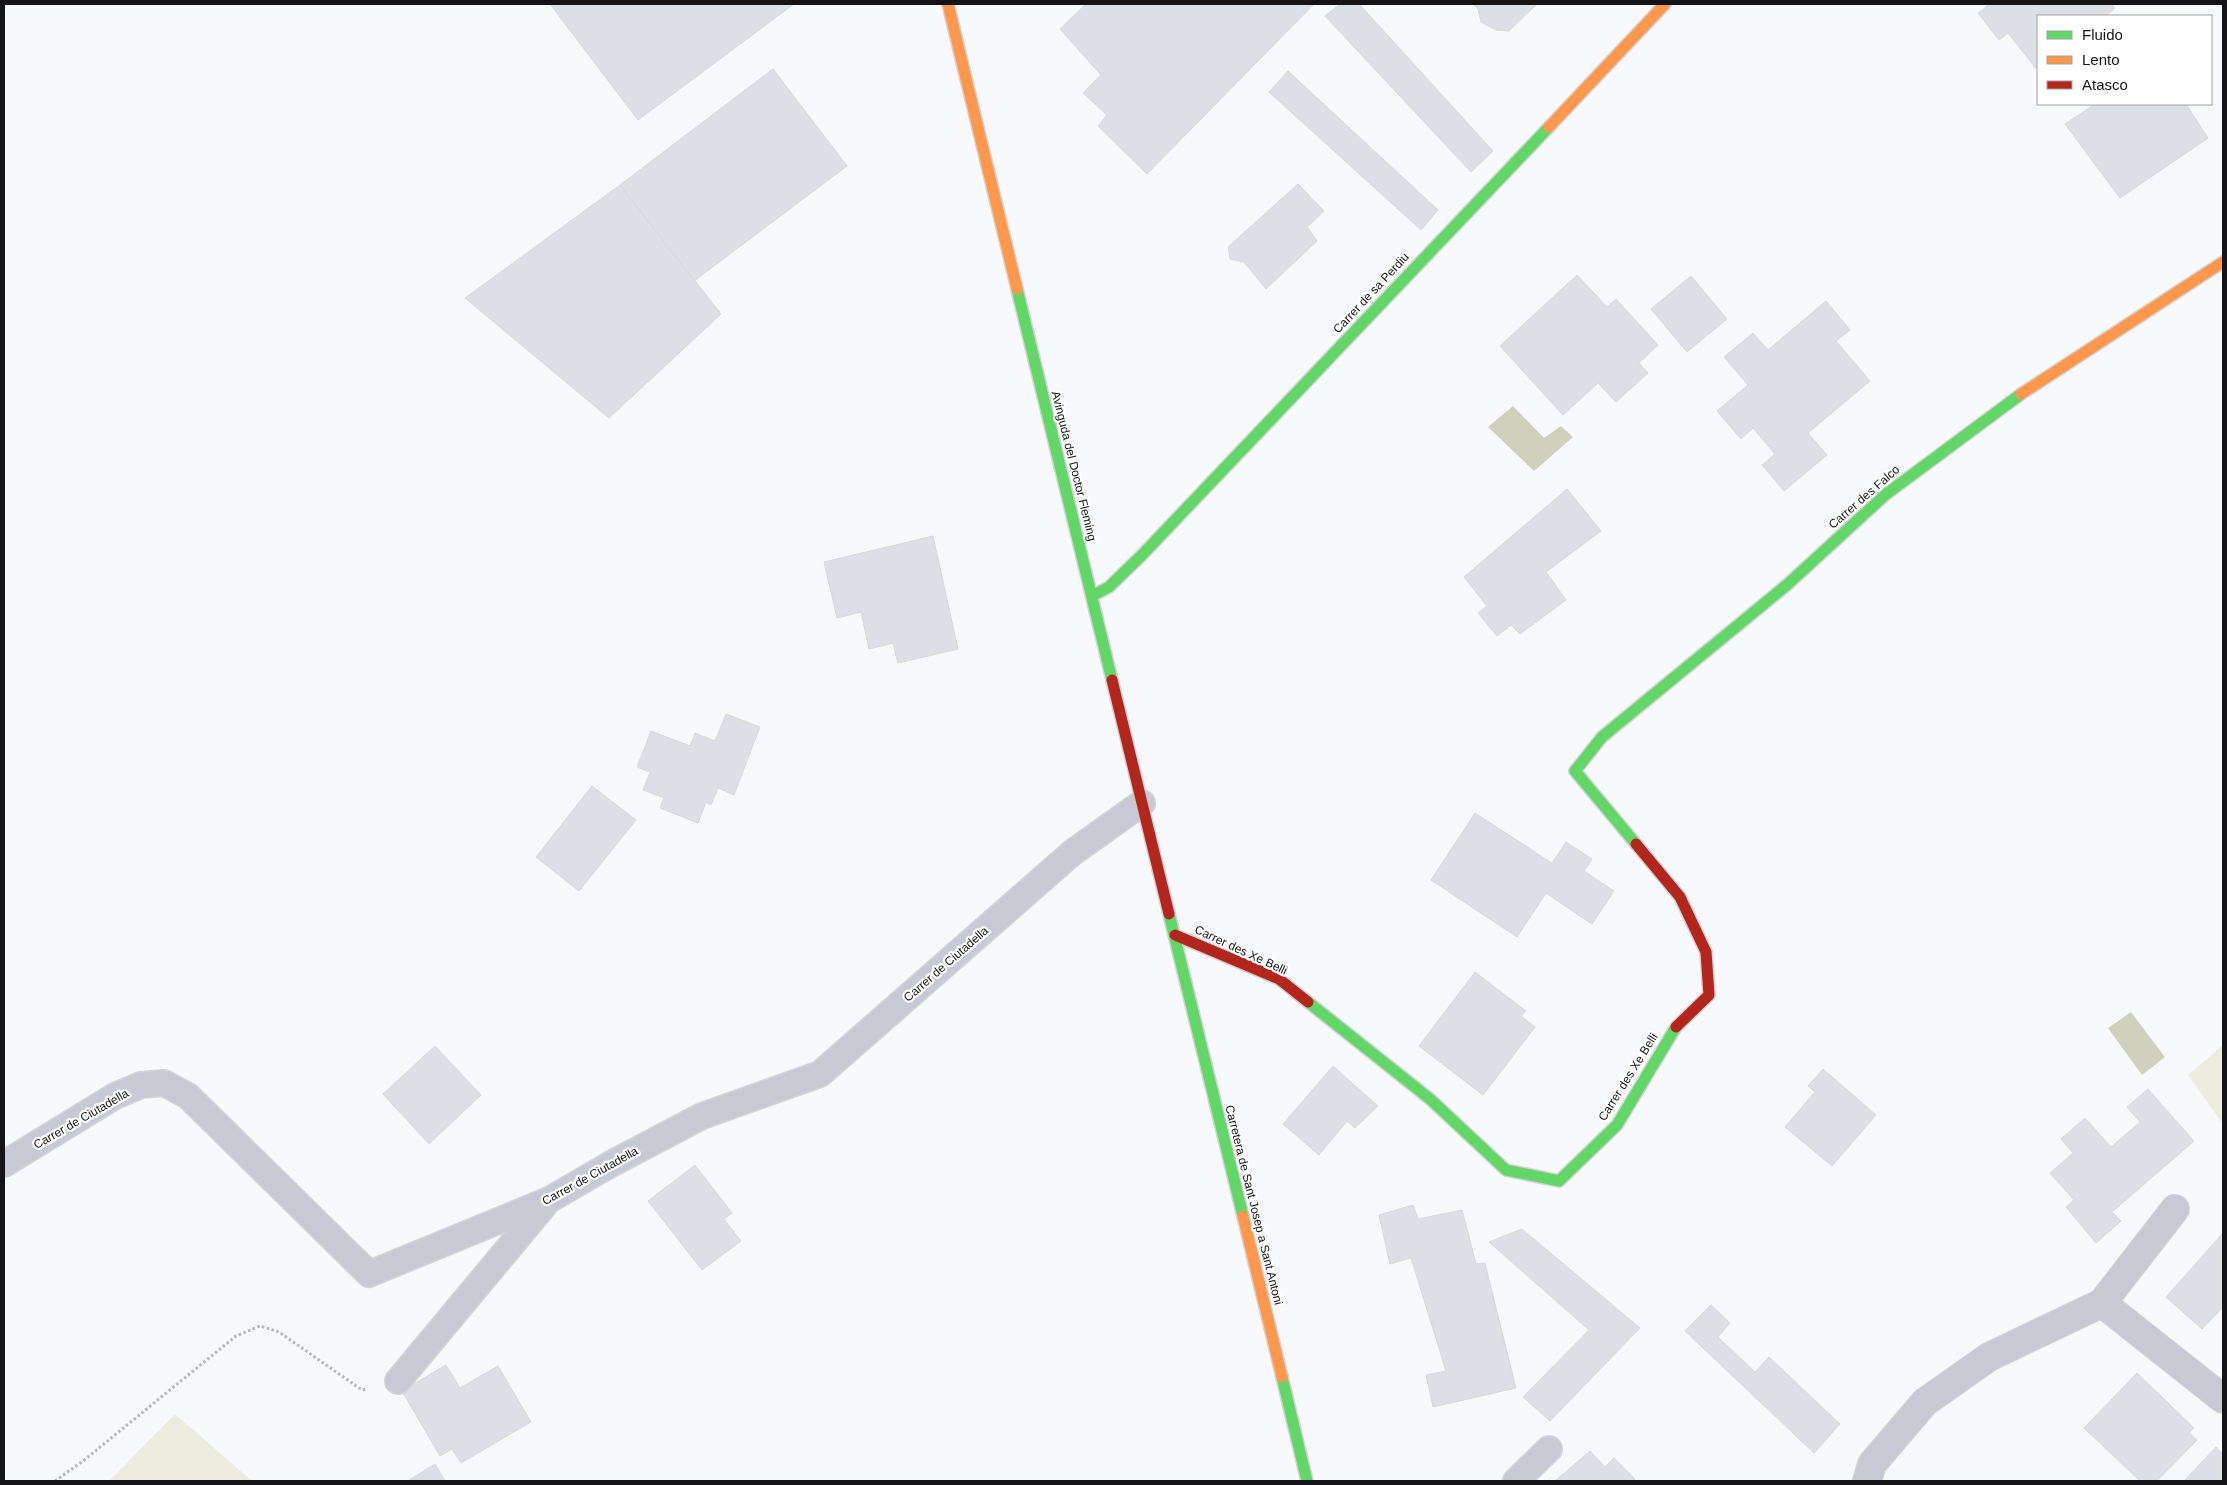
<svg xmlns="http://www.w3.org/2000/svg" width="2227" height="1485" viewBox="0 0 2227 1485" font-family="Arial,sans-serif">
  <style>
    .green { fill: #ecedde }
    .water { fill: #d0d1bc }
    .building { fill: #dcdfe6; stroke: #d7d8da }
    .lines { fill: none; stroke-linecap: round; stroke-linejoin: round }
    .lane-casing { stroke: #d4d4d6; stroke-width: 28 }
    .street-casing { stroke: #d4d4d6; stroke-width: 30 }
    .fast-casing { stroke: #d4d4d6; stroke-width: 14 }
    .slow-casing { stroke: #d4d4d6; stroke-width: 14 }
    .jam-casing { stroke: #d4d4d6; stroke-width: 14 }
    .path { stroke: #b5b7bd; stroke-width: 3; stroke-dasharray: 2.5 2.5; stroke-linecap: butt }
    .lane { stroke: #c7cad4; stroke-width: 25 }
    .street { stroke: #c7cad4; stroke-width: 28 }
    .fast { stroke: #63d668; stroke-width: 11 }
    .slow { stroke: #ff974d; stroke-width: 11 }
    .jam { stroke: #b3261e; stroke-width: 11 }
    .labels { text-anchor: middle; stroke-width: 4.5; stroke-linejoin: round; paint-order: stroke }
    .street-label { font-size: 12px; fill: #141416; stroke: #fff }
  </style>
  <rect width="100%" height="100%" fill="#f7f9fc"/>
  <path class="green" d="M 2223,1045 L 2223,1124 L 2188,1075 Z
    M 175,1414 L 252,1481 L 109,1481 Z"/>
  <path class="water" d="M 1513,406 L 1544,438 L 1561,426 L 1573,437 L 1534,471 L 1488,427 Z
    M 2131,1012 L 2165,1057 L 2142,1075 L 2108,1028 Z"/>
  <path class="building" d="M 550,4 L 794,4 L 638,120 Z
    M 1086,4 L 1314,4 L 1147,174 L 1098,126 L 1107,115 L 1083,93 L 1101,75 L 1060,29 Z
    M 1340,4 L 1359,4 L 1493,151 L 1471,172 L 1325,16 Z
    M 1473,4 L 1537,4 L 1509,31 L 1496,30 L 1481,22 L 1478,9 Z
    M 1990,4 L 2111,4 L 2115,8 L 2105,16 L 2038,16 L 2038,71 L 2008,33 L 1999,40 L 1978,13 Z
    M 773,69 L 847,166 L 694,281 L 620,185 Z
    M 1288,71 L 1438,210 L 1421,230 L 1269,92 Z
    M 2095,104 L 2186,104 L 2208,138 L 2120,198 L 2065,124 Z
    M 1298,184 L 1324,211 L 1307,227 L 1317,241 L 1266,289 L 1244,262 L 1230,259 L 1228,247 Z
    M 620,185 L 721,314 L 609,418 L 465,298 Z
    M 1577,275 L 1607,307 L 1616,299 L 1658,345 L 1639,363 L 1648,373 L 1616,402 L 1598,383 L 1563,415 L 1500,346 Z
    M 1691,276 L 1727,319 L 1687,352 L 1651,309 Z
    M 1826,301 L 1850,330 L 1836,341 L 1870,381 L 1808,433 L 1827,455 L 1784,491 L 1762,465 L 1775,454 L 1753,428 L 1741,439 L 1717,411 L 1748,385 L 1724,357 L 1753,333 L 1768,350 Z
    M 1567,489 L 1601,531 L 1546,572 L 1566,600 L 1520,634 L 1511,625 L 1497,636 L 1478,613 L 1487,606 L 1464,577 Z
    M 933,536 L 958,649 L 898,663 L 893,643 L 869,649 L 861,612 L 837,618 L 824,562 Z
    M 726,714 L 760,727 L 734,795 L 718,788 L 711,805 L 706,802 L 698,823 L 660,808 L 664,798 L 643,790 L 650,772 L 637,767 L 651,731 L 690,746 L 695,733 L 715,741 Z
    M 592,786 L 636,820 L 579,891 L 536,857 Z
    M 1475,813 L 1552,863 L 1566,842 L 1592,859 L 1584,871 L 1614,891 L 1592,924 L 1546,893 L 1517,937 L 1431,880 Z
    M 1475,972 L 1526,1011 L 1521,1016 L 1535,1027 L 1483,1095 L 1419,1046 Z
    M 435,1046 L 481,1095 L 429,1144 L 383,1094 Z
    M 1333,1066 L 1378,1106 L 1355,1128 L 1347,1121 L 1319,1155 L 1283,1124 Z
    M 1823,1069 L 1876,1115 L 1832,1166 L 1785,1127 L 1815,1092 L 1808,1086 Z
    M 2148,1089 L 2194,1141 L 2112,1212 L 2121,1221 L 2096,1243 L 2066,1207 L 2074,1200 L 2050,1173 L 2073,1153 L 2061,1139 L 2085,1118 L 2111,1147 L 2140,1122 L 2127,1107 Z
    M 695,1165 L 732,1213 L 724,1219 L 741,1241 L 702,1270 L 648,1201 Z
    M 1413,1205 L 1418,1219 L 1462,1210 L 1476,1264 L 1485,1263 L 1516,1388 L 1433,1407 L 1426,1375 L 1446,1371 L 1411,1258 L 1390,1264 L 1379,1215 Z
    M 1522,1229 L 1640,1328 L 1550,1421 L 1523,1397 L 1589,1330 L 1489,1242 Z
    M 2223,1233 L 2223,1307 L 2202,1329 L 2166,1297 Z
    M 1711,1305 L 1730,1323 L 1718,1337 L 1755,1372 L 1769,1357 L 1840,1424 L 1814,1453 L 1685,1331 Z
    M 446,1365 L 460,1388 L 498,1366 L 531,1422 L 461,1463 L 452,1449 L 440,1456 L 402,1391 Z
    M 2137,1373 L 2194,1428 L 2189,1433 L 2197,1440 L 2157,1481 L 2140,1481 L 2084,1428 Z
    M 2216,1447 L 2223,1454 L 2223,1481 L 2184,1481 Z
    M 1590,1451 L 1605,1467 L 1614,1458 L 1635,1479 L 1632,1481 L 1555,1481 Z
    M 435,1464 L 445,1481 L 410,1481 L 409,1480 Z"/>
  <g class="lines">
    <g class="lane-casing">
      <path id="lane" d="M 4,1164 L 115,1096 L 141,1085 L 164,1083 L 188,1096 L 369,1274 L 549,1200 L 611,1164 L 702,1116 L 820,1074 L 1072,853 L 1142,803
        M 398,1381 L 547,1202
        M 1516,1481 L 1549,1449"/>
    </g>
    <g class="street-casing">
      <path id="street" d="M 2102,1303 L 2223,1399
        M 1867,1481 L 1872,1464 L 1925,1402 L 1989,1357 L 2102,1303 L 2175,1209"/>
    </g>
    <g class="fast-casing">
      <path id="fast" d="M 1017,289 L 1112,680
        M 1092,596 L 1109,587 L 1142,555 L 1549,127
        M 1636,844 L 1575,771 L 1602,737 L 1788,584 L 1885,495 L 2021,394
        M 1169,914 L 1243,1216
        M 1308,1002 L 1430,1099 L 1506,1170 L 1559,1181 L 1617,1125 L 1676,1027
        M 1282,1377 L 1307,1481"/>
    </g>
    <g class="slow-casing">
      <path id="slow" d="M 948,4 L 1017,289
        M 1549,127 L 1665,4
        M 2021,394 L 2223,262
        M 1243,1216 L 1282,1377"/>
    </g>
    <g class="jam-casing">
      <path id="jam" d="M 1112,680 L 1169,914
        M 1636,844 L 1680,897 L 1706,952 L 1709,995 L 1676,1027
        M 1175,935 L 1279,979 L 1308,1002"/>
    </g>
    <path class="path" d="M 55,1481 L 83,1461 L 236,1336 L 260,1326 L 279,1332 L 362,1390 L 366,1389"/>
    <use href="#lane" class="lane"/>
    <use href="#street" class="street"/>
    <use href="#fast" class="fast"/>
    <use href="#slow" class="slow"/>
    <use href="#jam" class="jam"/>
  </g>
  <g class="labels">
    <g class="street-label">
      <text transform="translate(1371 293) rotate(-47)" y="4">Carrer de sa Perdiu</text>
      <text transform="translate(1074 466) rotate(76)" y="4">Avinguda del Doctor Fleming</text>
      <text transform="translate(1864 497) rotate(-41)" y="4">Carrer des Falco</text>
      <text transform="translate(1241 950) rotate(25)" y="4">Carrer des Xe Belli</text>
      <text transform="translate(946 964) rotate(-41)" y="4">Carrer de Ciutadella</text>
      <text transform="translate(1628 1077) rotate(-58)" y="4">Carrer des Xe Belli</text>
      <text transform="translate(81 1119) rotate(-30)" y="4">Carrer de Ciutadella</text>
      <text transform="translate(590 1176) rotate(-29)" y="4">Carrer de Ciutadella</text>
      <text transform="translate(1254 1205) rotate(76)" y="4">Carretera de Sant Josep a Sant Antoni</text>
    </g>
  </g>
  <rect width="2227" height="1485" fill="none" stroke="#141416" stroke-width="10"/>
  <rect x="2037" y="15" width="175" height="90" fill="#ffffff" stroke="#a1a1a2"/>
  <rect x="2047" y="31" width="25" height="8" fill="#63d668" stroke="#a1a1a2"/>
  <text x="2082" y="40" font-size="15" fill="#141416">Fluido</text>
  <rect x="2047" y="56" width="25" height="8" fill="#ff974d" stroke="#a1a1a2"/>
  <text x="2082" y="65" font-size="15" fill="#141416">Lento</text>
  <rect x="2047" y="81" width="25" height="8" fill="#b3261e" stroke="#a1a1a2"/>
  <text x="2082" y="90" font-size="15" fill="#141416">Atasco</text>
</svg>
